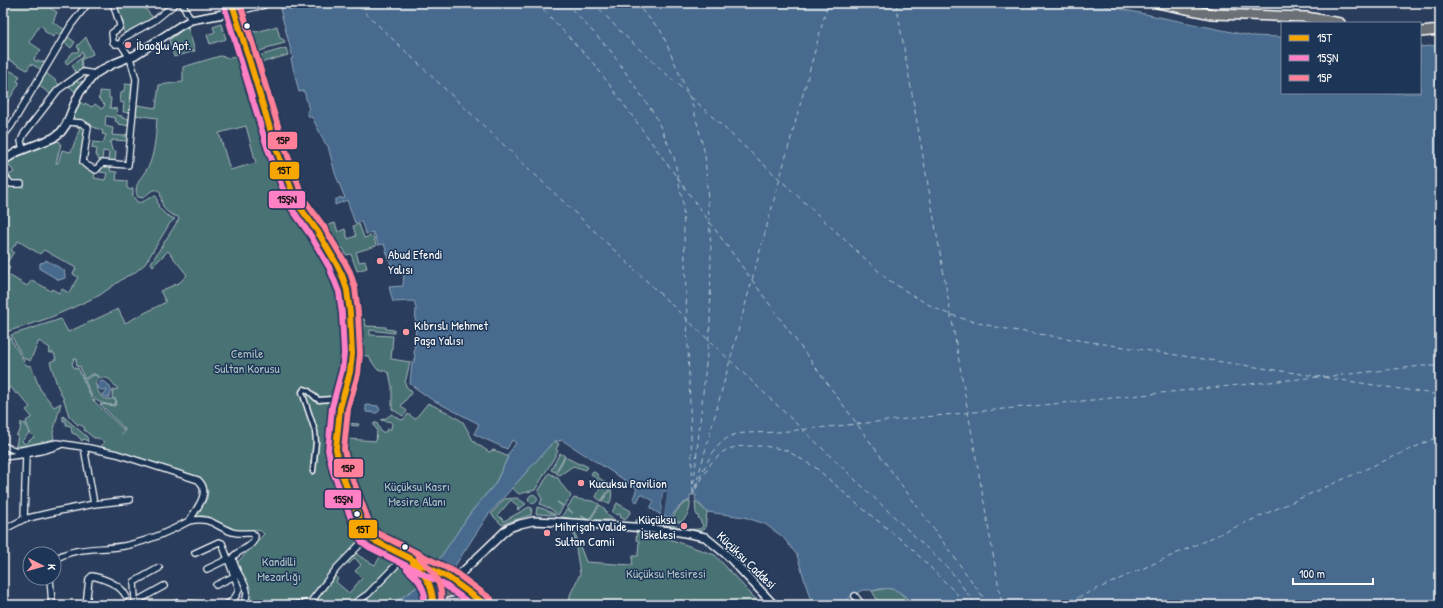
<svg xmlns="http://www.w3.org/2000/svg" width="1443" height="608" viewBox="0 0 1443 608" font-family="'Patrick Hand',sans-serif">
  <style>
    .green { fill: #4a7275; stroke: #a4b8ba; fill-rule: evenodd }
    .water { fill: #466b8e; stroke: #90a6bb }
    .pier { fill: #2b3d5c }
    .lines { fill: none; stroke-linecap: round; stroke-linejoin: round }
    .ferry { stroke: #b5c4d2; stroke-width: 1; stroke-dasharray: 5 4; stroke-linecap: butt }
    .pedestrian-casing { stroke: #fff; stroke-width: 7 }
    .minor-casing { stroke: #fff; stroke-width: 8 }
    .tertiary-casing { stroke: #fff; stroke-width: 10 }
    .primary-casing { stroke: #fff; stroke-width: 12 }
    .pedestrian { stroke: #1d3557; stroke-width: 4 }
    .minor { stroke: #1d3557; stroke-width: 5.5 }
    .tertiary { stroke: #1d3557; stroke-width: 7 }
    .primary { stroke: #6b7074; stroke-width: 9 }
    .bus-1-casing { stroke: #1d3557; stroke-width: 9 }
    .bus-2-casing { stroke: #1d3557; stroke-width: 9 }
    .bus-3-casing { stroke: #1d3557; stroke-width: 9 }
    .bus-1 { stroke: #f7a600; stroke-width: 6 }
    .bus-2 { stroke: #ff80c5; stroke-width: 6 }
    .bus-3 { stroke: #ff8098; stroke-width: 6 }
    .bus-dot { fill: #fff; stroke: #1d3557; stroke-width: 1.5 }
    .poi-dot { fill: #ff9aa2; stroke: #1d3557; stroke-width: 1.5 }
    .labels { text-anchor: middle; stroke-width: 3; stroke-linejoin: round; paint-order: stroke }
    .poi-label { font-size: 13px; fill: #fff; stroke: #1d3557; text-anchor: start }
    .park-label { font-size: 13px; fill: #aec0c1; stroke: #1d3557 }
    .street-label { font-size: 13px; fill: #fff; stroke: #1d3557 }
    .line-badge { stroke: #1d3557; stroke-width: 1.5 }
    .pale-badge-label { font-size: 11px; text-anchor: middle; font-weight: bold; fill: #111 }
  </style>
  <rect width="100%" height="100%" fill="#2b3d5c"/>
  <filter id="ink" filterUnits="userSpaceOnUse"><feTurbulence type="fractalNoise" baseFrequency=".025" numOctaves="2"/><feDisplacementMap in="SourceGraphic" scale="8" xChannelSelector="R" yChannelSelector="G"/><feConvolveMatrix kernelMatrix="1 2 1 2 8 2 1 2 1" color-interpolation-filters="sRGB"/></filter>
  <g filter="url(#ink)">
    <path class="green" d="M 3,3 L 42,3 L 57,12 L 53,22 L 65,30 L 61,37 L 56,33 L 53,37 L 44,31 L 45,29 L 40,25 L 29,42 L 41,50 L 34,58 L 35,61 L 43,61 L 44,65 L 42,70 L 31,64 L 27,70 L 3,56 Z
      M 114,3 L 141,3 L 154,19 L 126,35 L 122,28 Z
      M 221,24 L 226,39 L 210,44 L 207,35 L 215,32 L 213,27 Z
      M 187,25 L 195,51 L 174,57 L 169,40 L 180,32 L 179,28 Z
      M 277,26 L 280,38 L 284,40 L 285,43 L 266,48 L 266,49 L 254,53 L 248,32 L 252,31 L 257,32 Z
      M 68,37 L 75,42 L 71,48 L 64,42 Z
      M 86,37 L 93,54 L 81,60 L 82,64 L 81,65 L 84,71 L 77,75 L 72,65 L 83,57 L 83,52 L 67,64 L 65,61 L 73,52 L 77,52 L 79,50 L 77,46 Z
      M 286,48 L 288,55 L 257,64 L 255,57 Z
      M 243,55 L 273,151 L 289,196 L 295,209 L 317,237 L 341,279 L 349,338 L 347,370 L 336,407 L 333,449 L 346,495 L 361,537 L 359,542 L 337,563 L 309,599 L 269,605 L 246,605 L 250,589 L 248,584 L 235,565 L 264,534 C 257,525 244,533 234,531 C 220,527 209,510 193,518 C 206,502 216,493 198,477 L 101,447 L 104,442 L 98,438 L 94,438 L 84,430 L 85,428 L 79,424 L 78,425 L 69,416 L 64,400 L 57,385 L 50,362 L 56,359 L 54,353 L 49,353 L 50,348 L 39,341 L 30,361 L 27,359 L 24,359 L 11,335 L 61,319 L 68,332 L 118,309 L 125,323 L 166,302 L 160,291 L 179,283 L 187,275 L 168,251 L 153,266 L 151,263 L 179,219 L 178,217 C 161,211 163,207 160,192 C 154,186 148,194 143,198 L 138,197 C 131,184 146,174 150,163 C 155,149 156,133 157,118 L 135,115 L 137,105 L 156,108 L 159,85 L 183,82 L 183,67 L 220,56 L 231,58 ZM 246,126 L 256,163 L 230,170 L 219,133 ZM 74,358 L 75,358 C 77,360 76,364 77,367 L 80,366 L 84,379 L 92,374 L 94,374 L 101,378 C 110,376 112,383 118,389 L 113,390 L 112,397 L 117,401 L 115,406 L 100,404 L 125,429 L 124,433 L 121,433 L 123,431 L 123,429 L 92,399 L 78,368 L 75,369 L 72,364 Z
      M 3,67 L 20,76 L 17,81 L 19,82 L 19,84 L 3,109 Z
      M 45,72 L 55,80 L 61,87 L 53,96 L 38,85 Z
      M 76,79 L 78,83 L 82,81 L 83,83 L 76,93 L 68,85 Z
      M 125,84 L 133,85 L 131,113 L 123,112 L 124,103 L 120,102 L 121,93 L 124,91 Z
      M 100,91 L 109,92 L 109,98 L 111,98 L 110,108 L 117,109 L 116,115 L 122,116 L 122,118 L 130,119 L 130,126 L 118,124 L 118,122 L 115,121 L 116,118 L 106,116 L 105,126 L 113,128 L 112,135 L 125,136 L 125,134 L 129,135 L 128,141 L 112,140 L 112,142 L 110,142 L 112,150 L 116,151 L 115,161 L 108,161 L 109,152 L 103,151 L 102,160 L 99,160 L 96,155 L 97,149 L 92,148 L 93,142 L 103,143 L 106,135 L 102,134 L 103,131 L 79,121 L 75,122 L 73,119 L 78,100 L 84,105 L 85,103 L 92,107 L 95,104 L 102,109 L 105,105 L 98,98 L 100,96 Z
      M 71,124 L 86,127 L 81,163 L 95,173 L 94,178 L 105,180 L 107,173 L 100,172 L 102,165 L 111,165 L 110,171 L 117,172 L 116,180 L 127,181 L 127,188 L 131,190 L 133,188 L 133,196 L 137,202 C 144,204 149,196 156,196 L 159,208 L 166,215 L 175,219 L 170,223 L 145,264 L 133,274 L 127,276 L 100,295 L 72,308 L 49,318 L 3,333 L 3,171 L 7,176 L 14,172 L 9,165 L 3,168 L 3,166 L 33,148 L 59,141 L 61,144 L 56,163 L 58,163 L 62,150 L 71,152 L 80,128 L 71,125 ZM 18,241 L 40,254 L 44,250 L 76,268 L 73,274 L 78,277 L 69,293 L 62,289 L 59,293 L 52,289 L 51,291 L 32,280 L 27,286 L 7,274 L 10,267 L 6,264 L 14,252 L 11,250 Z
      M 335,223 L 338,232 L 345,229 L 348,239 L 356,236 L 353,226 L 359,224 L 364,238 L 371,236 L 372,237 L 374,237 L 376,246 L 356,252 L 359,262 L 365,261 L 367,268 L 357,271 L 351,254 L 346,255 L 343,248 L 337,250 L 323,227 Z
      M 358,319 L 364,319 L 366,326 L 386,327 L 386,329 L 394,330 L 394,333 L 370,330 L 370,335 L 393,336 L 391,359 L 410,362 L 405,383 L 406,386 L 412,392 L 401,406 L 407,411 L 403,416 L 392,409 L 392,387 L 389,373 L 385,371 L 377,369 L 368,356 L 358,355 Z
      M 9,336 L 26,365 L 31,366 L 40,389 L 54,407 L 61,403 L 53,433 L 54,439 L 26,446 L 16,446 L 18,435 L 16,435 L 20,431 L 21,422 L 23,424 L 25,423 L 29,433 L 22,441 L 25,444 L 34,437 L 30,433 L 26,421 L 32,417 L 26,410 L 30,407 L 18,393 L 16,394 L 11,387 L 3,393 L 3,338 Z
      M 93,375 L 96,375 L 99,379 L 95,382 L 97,389 L 101,396 L 105,399 L 115,399 L 116,401 L 114,405 L 112,405 C 92,402 92,398 85,380 Z
      M 428,403 L 449,413 L 463,422 L 474,442 L 489,452 L 494,450 L 508,457 L 495,484 L 471,512 L 436,565 L 374,533 L 369,529 L 343,454 L 343,441 L 345,423 L 359,424 L 358,426 L 347,425 L 348,439 L 376,441 L 377,430 L 374,426 L 374,423 L 377,423 L 381,432 L 386,432 L 387,429 L 391,429 L 392,422 L 381,420 L 386,418 L 392,414 L 401,420 L 404,419 L 408,414 L 415,419 Z
      M 63,416 L 87,437 L 88,442 L 86,440 L 83,439 L 82,441 L 77,435 L 72,433 L 71,426 L 66,425 L 66,421 L 63,421 Z
      M 554,441 L 559,444 L 556,449 L 558,451 L 535,490 L 519,494 L 512,488 Z
      M 560,453 L 565,456 L 555,472 L 551,470 Z
      M 565,457 L 579,464 L 582,464 L 588,467 L 586,470 L 573,466 L 560,475 L 556,473 Z
      M 593,471 L 597,474 L 598,477 L 611,487 L 601,501 L 596,497 C 602,485 601,482 591,474 Z
      M 549,473 L 558,478 L 562,485 L 571,496 L 564,506 L 557,502 L 563,507 L 558,515 L 551,509 L 540,504 L 542,499 L 538,492 Z
      M 611,489 C 612,492 612,500 609,504 L 602,501 Z
      M528.5 499a4.5 4.5 0 1 1 9 0a4.5 4.5 0 1 1-9 0Z
      M 517,498 L 526,504 L 518,510 L 517,509 L 519,507 L 511,500 L 498,515 L 504,521 L 529,507 L 532,508 L 531,515 L 508,522 L 502,525 L 491,514 L 504,499 Z
      M 574,498 C 583,501 592,499 599,504 L 589,520 L 581,516 L 589,521 L 561,517 L 567,509 L 573,513 L 567,508 Z
      M 690,501 C 691,510 687,517 681,522 L 681,528 L 646,522 L 636,522 L 636,520 L 643,518 L 655,523 L 677,526 L 677,527 L 680,527 L 681,522 L 672,522 C 673,513 681,504 690,501 Z
      M 695,501 L 707,512 L 705,529 L 698,532 L 689,530 C 693,528 700,531 703,526 L 696,513 Z
      M 617,503 L 631,511 L 625,520 L 620,517 L 621,515 L 618,514 L 617,515 L 612,512 Z
      M 600,505 L 605,509 L 607,515 L 615,520 L 590,520 Z
      M 537,507 L 544,509 L 556,515 L 536,514 Z
      M 573,528 L 586,562 L 632,565 L 633,556 L 638,556 L 639,541 L 636,540 L 637,530 L 642,530 L 655,534 L 715,555 L 761,605 L 569,605 L 570,595 L 580,574 Z
      M 355,551 L 359,556 L 375,565 L 383,552 C 398,558 420,566 423,583 L 391,605 L 314,605 L 334,575 L 338,578 L 336,582 L 349,593 L 362,578 L 355,571 L 361,565 L 355,558 L 349,564 L 346,561 Z
      M 888,588 L 897,590 L 910,602 L 908,605 L 880,605 L 872,591 Z"/>
    <path class="water" d="M 296,3 L 1084,3 L 1091,5 L 1092,3 L 1099,3 L 1106,6 L 1251,36 L 1282,37 L 1282,93 L 1420,93 L 1420,47 L 1440,45 L 1440,605 L 914,605 C 899,590 893,585 872,591 L 871,590 L 862,590 L 839,605 L 813,605 L 810,598 L 797,555 L 783,537 L 765,524 L 744,517 L 707,512 L 695,499 L 696,495 L 690,495 L 690,500 C 681,503 676,510 671,517 L 664,517 L 666,492 L 663,492 L 661,515 L 650,508 L 654,501 L 641,494 L 637,502 L 633,499 L 637,488 L 562,440 L 560,441 L 554,441 L 488,515 L 443,584 L 416,605 L 391,605 L 423,583 L 471,512 L 495,484 L 508,457 L 507,456 L 516,443 L 512,440 L 507,449 L 474,434 L 479,424 L 431,399 L 410,384 L 412,362 L 414,362 L 415,355 L 414,354 L 416,326 L 415,326 L 416,308 L 414,301 L 393,302 L 389,287 L 403,286 L 404,273 L 398,274 L 398,268 L 394,268 L 393,266 L 391,265 L 384,244 L 378,245 L 375,235 L 373,235 L 373,232 L 366,234 L 361,221 L 355,223 L 347,200 L 335,205 L 335,200 L 341,197 L 342,199 L 345,198 L 335,173 L 328,146 L 325,143 L 312,117 L 309,117 L 307,111 L 309,110 L 304,91 L 299,92 L 291,59 L 293,58 L 280,9 L 289,6 L 290,10 L 297,8 Z
      M 46,260 L 65,271 L 64,272 L 65,274 L 65,278 L 59,280 L 40,269 L 40,263 L 45,262 Z
      M 101,381 C 109,382 114,390 109,397 L 105,397 L 102,395 L 103,393 L 106,393 L 107,390 L 101,390 L 98,388 L 98,384 Z
      M 366,405 L 378,406 L 380,410 L 377,413 L 366,412 Z"/>
    <path class="pier" d="M 663,492 L 667,492 L 664,517 L 661,515 Z"/>
    <g class="lines">
      <path class="ferry" d="M 350,3 L 358,6 L 950,570 L 976,605
        M 537,3 L 595,65 L 984,598 L 988,605
        M 566,3 L 610,50 L 655,115 L 674,157 L 683,204 L 693,494
        M 594,3 L 620,31 L 887,279 C 906,291 925,304 946,313 C 968,321 990,326 1012,330 L 1440,395
        M 635,3 L 661,31 L 692,103 L 705,154 L 711,248 L 710,325 L 693,490
        M 896,3 L 1002,605
        M 1323,377 L 1422,366 L 1440,366
        M 695,488 L 828,3
        M 696,489 L 711,463 L 724,451 L 735,447 L 746,446 L 764,446 L 786,450 L 816,468 L 857,504 L 909,546 L 968,605
        M 693,495 C 701,475 713,439 737,434 C 750,432 765,433 778,432 L 1318,377
        M 1061,605 L 1440,436"/>
      <g class="pedestrian-casing">
        <path id="pedestrian" d="M 313,471 L 316,442 L 315,431 L 302,392 L 304,389 C 311,390 313,398 319,400 L 343,398"/>
      </g>
      <g class="minor-casing">
        <path id="minor" d="M 113,3 L 120,25 L 119,28 L 112,33 L 113,42 L 115,44 L 121,44
          M 182,3 L 191,20
          M 234,12 L 264,5
          M 68,122 L 81,123 L 88,127 L 83,162 L 86,165 L 96,170 L 102,163 L 128,165 L 136,79 L 130,58 L 121,44 L 123,38 L 154,21 L 176,3
          M 3,136 L 11,126 L 71,25 L 88,3
          M 23,150 L 21,141 L 24,134 L 58,90 L 83,72 L 95,74
          M 3,175 L 11,184 L 21,184
          M 3,446 L 17,451 L 57,443 L 89,448 L 117,454 L 198,480 C 212,492 196,509 189,521 C 210,516 215,526 232,532 C 238,534 245,533 252,533 L 255,536 C 254,548 239,549 233,557 C 233,570 246,581 247,592 C 247,597 245,601 244,605
          M 84,447 L 94,504 L 130,500
          M 3,458 L 3,457 C 23,455 42,452 60,445
          M 24,519 L 26,455
          M 3,530 L 24,519 L 54,512 L 94,504
          M 195,553 L 219,542 L 222,543 L 239,589 C 237,597 233,601 226,605
          M 54,560 C 75,545 104,551 129,545 C 150,540 171,531 189,521
          M 207,569 L 228,559
          M 50,578 L 52,605
          M 216,585 L 235,576
          M 855,596 L 862,605
          M 137,601 L 164,586
          M 86,605 L 89,579 L 92,576 C 105,579 120,584 126,596
          M 143,605 L 135,600 L 134,582 L 159,568
          M 171,605 L 178,603 L 195,604 L 195,605
          M 295,605 L 310,603 L 337,568 L 368,536
          M 352,605 L 368,594 L 405,556"/>
      </g>
      <g class="tertiary-casing">
        <path id="tertiary" d="M 3,161 L 17,152 L 53,138 L 61,132 L 66,125 L 74,105 L 80,92 L 95,74 L 103,69 L 115,63 L 135,55 L 180,26 L 191,20 L 234,12
          M 456,583 L 457,577 L 504,532 L 509,528 L 520,524 L 533,521 L 557,522 L 633,527 L 680,532 L 705,537 L 728,556 L 774,605"/>
      </g>
      <g class="primary-casing">
        <path id="primary" d="M 232,3 L 275,145 L 293,193 L 296,202 L 318,232 L 336,263 L 342,275 L 347,290 L 350,313 L 352,354 L 350,372 L 340,408 L 336,449 L 340,469 L 364,531 L 368,536 L 373,540 L 449,578 L 486,605
          M 1158,3 L 1212,14 L 1306,17 L 1340,23
          M 1420,32 L 1440,30
          M 414,564 C 427,577 433,582 433,601
          M 427,605 C 442,595 448,587 466,594"/>
      </g>
      <use href="#pedestrian" class="pedestrian"/>
      <use href="#minor" class="minor"/>
      <use href="#tertiary" class="tertiary"/>
      <use href="#primary" class="primary"/>
      <g class="bus-1-casing">
        <path id="bus-1" d="M 232,3 L 275,145 L 296,202 L 318,232 L 336,263 L 342,275 L 347,290 L 350,313 L 352,354 L 350,372 L 340,408 L 336,449 L 340,469 L 364,531 L 373,540 L 449,578 L 486,605
          M 413,563 C 425,575 432,584 433,601 L 427,605"/>
      </g>
      <g class="bus-2-casing">
        <path id="bus-2" d="M 224,5 L 267,147 L 289,205 L 311,236 L 329,267 L 339,292 L 342,314 L 344,354 L 342,370 L 332,407 L 328,450 L 333,472 L 357,534 L 362,542 L 369,547 L 445,585 L 472,605
          M 407,569 C 416,577 423,584 425,597 L 423,598"/>
      </g>
      <g class="bus-3-casing">
        <path id="bus-3" d="M 240,3 L 283,142 L 303,198 L 324,227 L 343,259 L 350,272 L 355,288 L 358,313 L 360,354 L 358,374 L 348,409 L 344,449 L 348,467 L 371,527 L 377,533 L 453,571 L 491,599
          M 419,557 C 431,569 446,586 440,605"/>
      </g>
      <use href="#bus-1" class="bus-1"/>
      <use href="#bus-2" class="bus-2"/>
      <use href="#bus-3" class="bus-3"/>
    </g>
  </g>
  <g class="bus-dot">
    <circle cx="247" cy="26" r="3.5"/>
    <circle cx="357" cy="514" r="3.5"/>
    <circle cx="405" cy="547" r="3.5"/>
  </g>
  <g class="poi-dot">
    <circle cx="128" cy="45" r="4"/>
    <circle cx="380" cy="261" r="4"/>
    <circle cx="406" cy="332" r="4"/>
    <circle cx="581" cy="483" r="4"/>
    <circle cx="684" cy="526" r="4"/>
    <circle cx="547" cy="533" r="4"/>
  </g>
  <g class="labels">
    <g class="poi-label">
      <text x="136" y="50">İbaoğlu Apt.</text>
      <text x="388" y="259">Abud Efendi<tspan x="388" dy="15">Yalısı</tspan></text>
      <text x="414" y="330">Kıbrıslı Mehmet<tspan x="414" dy="15">Paşa Yalısı</tspan></text>
      <text x="589" y="488">Kucuksu Pavilion</text>
      <text x="676" y="524" text-anchor="end">Küçüksu<tspan x="676" dy="15">İskelesi</tspan></text>
      <text x="555" y="531">Mihrişah Valide<tspan x="555" dy="15">Sultan Camii</tspan></text>
    </g>
    <g class="park-label">
      <text x="247" y="358">Cemile<tspan x="247" dy="15">Sultan Korusu</tspan></text>
      <text x="417" y="491">Küçüksu Kasrı<tspan x="417" dy="15">Mesire Alanı</tspan></text>
      <text x="279" y="566">Kandilli<tspan x="279" dy="15">Mezarlığı</tspan></text>
      <text x="666" y="578">Küçüksu Mesiresi</text>
    </g>
    <g class="street-label">
      <text transform="translate(747 560) rotate(44)" y="5">Küçüksu Caddesi</text>
    </g>
  </g>
  <g class="line-badge">
    <rect x="267" y="131" width="31" height="19" rx="4" fill="#ff8098"/>
    <rect x="269" y="161" width="31" height="19" rx="4" fill="#f7a600"/>
    <rect x="268" y="190" width="38" height="19" rx="4" fill="#ff80c5"/>
    <rect x="333" y="458" width="31" height="20" rx="4" fill="#ff8098"/>
    <rect x="324" y="489" width="38" height="20" rx="4" fill="#ff80c5"/>
    <rect x="348" y="519" width="30" height="20" rx="4" fill="#f7a600"/>
  </g>
  <g class="pale-badge-label">
    <text x="283" y="144">15P</text>
    <text x="284" y="174">15T</text>
    <text x="287" y="203">15ŞN</text>
    <text x="348" y="472">15P</text>
    <text x="343" y="503">15ŞN</text>
    <text x="363" y="533">15T</text>
  </g>
  <rect width="1443" height="608" fill="none" stroke="#1d3557" stroke-width="16"/>
  <rect x="8" y="8" width="1427" height="592" fill="none" stroke="#fff" stroke-width="1.5" filter="url(#ink)"/>
  <rect x="1281" y="22" width="140" height="72" fill="#1d3557" stroke="#77869a"/>
  <rect x="1289" y="35" width="20" height="6" fill="#f7a600" stroke="#77869a"/>
  <text x="1317" y="42" font-size="12" fill="#ffffff">15T</text>
  <rect x="1289" y="55" width="20" height="6" fill="#ff80c5" stroke="#77869a"/>
  <text x="1317" y="62" font-size="12" fill="#ffffff">15ŞN</text>
  <rect x="1289" y="75" width="20" height="6" fill="#ff8098" stroke="#77869a"/>
  <text x="1317" y="82" font-size="12" fill="#ffffff">15P</text>
  <g transform="translate(42 566) rotate(96)"><circle r="19" fill="#1d3557" stroke="#77869a"/>
  <path d="M0-3L7 15L0 10L-7 15Z" fill="#ff9aa2"/>
  <text y="-6" font-size="11" font-weight="bold" text-anchor="middle" fill="#ffffff">K</text>
  </g>
  <path d="M1293 578v6h80v-6" fill="none" stroke="#ffffff" stroke-width="2"/>
  <text x="1299" y="578" font-size="12" fill="#ffffff" stroke="#1d3557" stroke-width="3" paint-order="stroke">100 m</text>
</svg>
